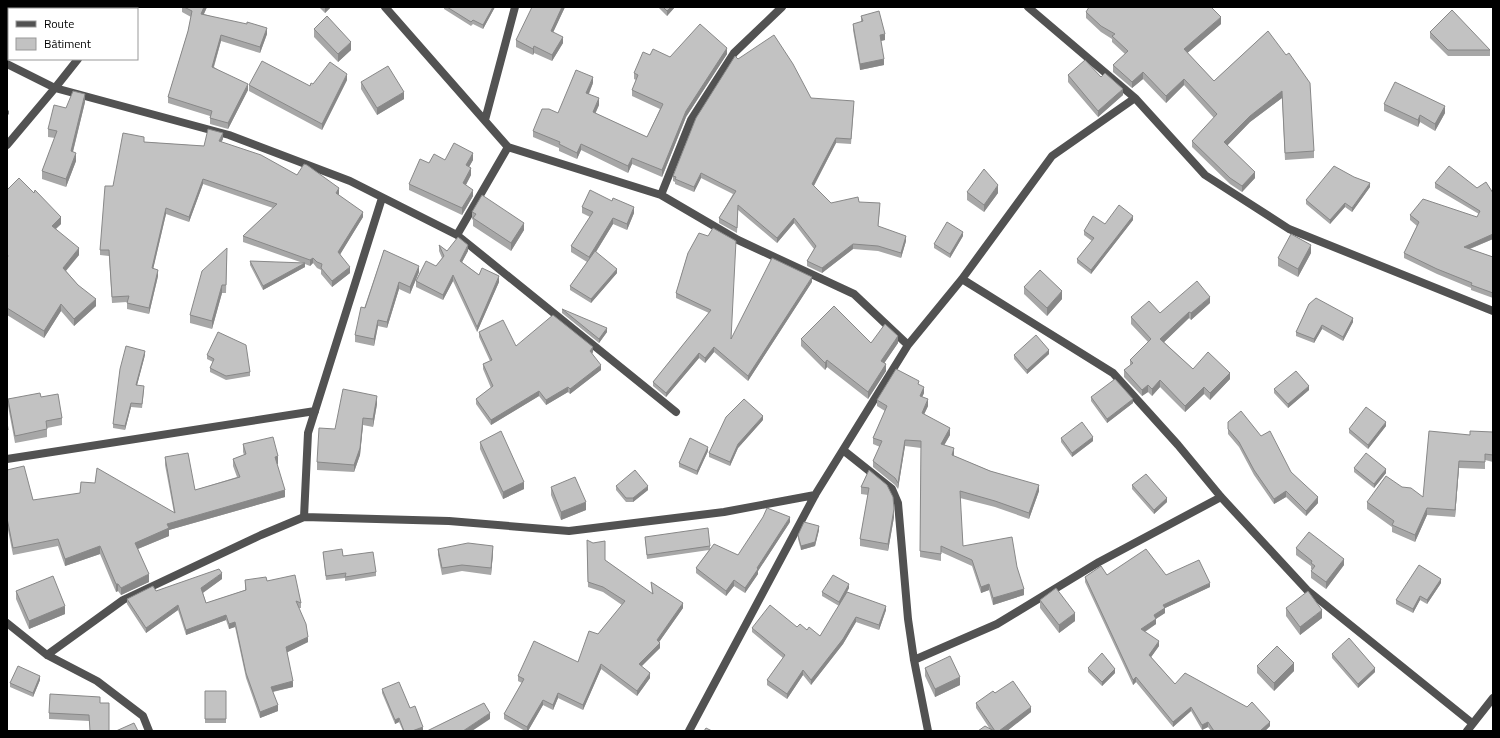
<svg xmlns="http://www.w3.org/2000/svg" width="1500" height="738" viewBox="0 0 1500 738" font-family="'Titillium Web',sans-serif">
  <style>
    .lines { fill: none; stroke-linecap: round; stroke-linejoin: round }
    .street { stroke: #525252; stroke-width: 8 }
    .wall { fill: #a7a7a7 }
    .shaded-wall { fill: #888 }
    .building { fill: #c2c2c2; stroke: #888 }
  </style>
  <rect width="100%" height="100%" fill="#fff"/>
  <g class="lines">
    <path class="street" d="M 385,7 L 508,147 L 661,195 L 738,240 L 854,294 L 908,345
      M 1028,7 L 1135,98 L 1205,175 L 1289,229 L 1493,311
      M 118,9 L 120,7
      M 7,64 L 55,88 L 78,59
      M 485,120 L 515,7
      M 7,145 L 55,88 L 229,135 L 350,181 L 457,235 L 676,412
      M 661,195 L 691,120 L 734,53 L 782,7
      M 457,235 L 508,147
      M 962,279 L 1113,373 L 1178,445 L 1221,497 L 1307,590 L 1472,723
      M 843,450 L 892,489 L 898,503 L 908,619 L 914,660 L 928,731
      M 7,459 L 315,411
      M 304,517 L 308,433 L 382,198
      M 7,623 L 47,655 L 97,681 L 143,716 L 149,731
      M 47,655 L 123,600 L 261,535 L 304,517 L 449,521 L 569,531 L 724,512 L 815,495
      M 914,660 L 997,624 L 1099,562 L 1221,497
      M 689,731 L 815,495 L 908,345 L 962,279 L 1052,156 L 1135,98
      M 1467,731 L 1493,698"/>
  </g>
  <path class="wall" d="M 24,7 L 86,7 L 85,9 L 24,9 Z
    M 182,7 L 207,7 L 204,14 L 267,34 L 260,53 L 221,41 L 214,67 L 248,90 L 228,129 L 210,124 L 210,116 L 168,103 L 168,97 L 188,31 L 191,17 L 182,12 Z
    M 319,7 L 331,7 L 325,13 Z
    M 444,7 L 495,7 L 483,29 L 473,24 L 471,26 L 444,9 Z
    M 565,7 L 553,32 L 563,43 L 552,61 L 534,53 L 533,55 L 516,47 L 516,40 Z
    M 658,7 L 675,7 L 667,16 Z
    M 1086,12 L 1221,24 L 1187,53 L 1214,81 L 1268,31 L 1314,151 L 1314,158 L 1285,160 L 1282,98 L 1250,122 L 1227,145 L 1255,178 L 1242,192 L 1230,184 L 1192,147 L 1192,141 L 1214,118 L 1184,85 L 1166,103 L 1143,79 L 1132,88 L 1113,72 L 1113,65 L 1125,54 L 1112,42 L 1112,39 L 1101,32 L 1086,18 Z
    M 861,16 L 885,40 L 881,41 L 884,65 L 860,70 L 853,30 L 853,24 L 861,22 Z
    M 314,29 L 351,50 L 338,62 L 314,37 Z
    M 1430,32 L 1490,50 L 1490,56 L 1448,56 L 1430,38 Z
    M 727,54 L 686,117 L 662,177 L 632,164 L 628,173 L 581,150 L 577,159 L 559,151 L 559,148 L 533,137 L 533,131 L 558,113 L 593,83 L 589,94 L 599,105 L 595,113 L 647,137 L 660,109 L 632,96 L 632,90 L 636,80 L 634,79 L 634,73 L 650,55 L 670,57 Z
    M 738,59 L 811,98 L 854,106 L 851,144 L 836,143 L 814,186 L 831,203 L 859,202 L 880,208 L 878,227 L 906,241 L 901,258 L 878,251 L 853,249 L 822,273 L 807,266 L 807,261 L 814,249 L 794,223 L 777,243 L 738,210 L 737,233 L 719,223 L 719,218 L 733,194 L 701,178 L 694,192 L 675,184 L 675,182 L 673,181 L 673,176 Z
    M 1068,75 L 1101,77 L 1123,95 L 1098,117 L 1068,82 Z
    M 347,80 L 322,130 L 249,91 L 249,85 L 310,86 L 313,84 Z
    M 361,82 L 404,99 L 377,115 L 361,89 Z
    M 85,102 L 73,152 L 76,161 L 66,187 L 42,179 L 42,171 L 55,138 L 48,137 L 48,129 L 66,108 Z
    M 1384,104 L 1445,113 L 1435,131 L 1420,122 L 1418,127 L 1384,111 Z
    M 223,139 L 221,142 L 297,175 L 339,194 L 339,195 L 363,217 L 340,254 L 350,273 L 332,287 L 321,274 L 321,270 L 317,268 L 313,263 L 310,266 L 305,264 L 305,267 L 263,290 L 250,265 L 250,261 L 303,263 L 243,242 L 243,236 L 273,208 L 203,184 L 189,222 L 166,214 L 153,269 L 158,276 L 149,314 L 127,309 L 127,302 L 112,303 L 109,256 L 100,255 L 100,250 L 113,186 L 144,142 L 204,146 Z
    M 445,160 L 473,160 L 469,167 L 471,175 L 466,185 L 473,196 L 462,215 L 409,190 L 409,184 L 429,163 Z
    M 1435,183 L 1477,188 L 1493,193 L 1493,239 L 1470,249 L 1493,257 L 1493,298 L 1471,290 L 1471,288 L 1437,274 L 1404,258 L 1404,253 L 1417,226 L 1410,220 L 1410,215 L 1477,217 L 1479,214 L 1435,188 Z
    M 1370,187 L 1352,212 L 1345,207 L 1330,224 L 1306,204 L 1306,200 Z
    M 7,190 L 61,224 L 56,229 L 79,255 L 66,271 L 96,306 L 74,326 L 61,311 L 44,338 L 7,315 Z
    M 967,192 L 998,193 L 984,212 L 967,200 Z
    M 582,207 L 634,213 L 627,230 L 613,224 L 596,252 L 617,273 L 591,303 L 570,290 L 570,286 L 587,262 L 571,252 L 571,246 L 590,217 L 582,213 Z
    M 472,212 L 524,230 L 511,251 L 473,226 L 473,220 L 472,219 Z
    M 1133,220 L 1091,274 L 1077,263 L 1077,259 L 1092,241 L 1084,235 L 1084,231 L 1105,224 Z
    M 963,236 L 950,258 L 934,248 L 934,244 Z
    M 439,245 L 447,251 L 468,251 L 462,262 L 479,275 L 499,282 L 477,332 L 453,281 L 443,300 L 416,287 L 416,281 L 436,266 L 442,258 L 439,251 Z
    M 384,250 L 419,272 L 410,294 L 399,289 L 387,328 L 378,326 L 374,346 L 355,342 L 355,335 Z
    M 688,253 L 731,339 L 812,282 L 748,381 L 714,352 L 705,363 L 699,358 L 666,397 L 653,386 L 653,382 L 709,313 L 676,298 L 676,293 Z
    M 1311,253 L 1298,277 L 1278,266 L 1278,258 Z
    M 227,255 L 226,293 L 222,293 L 212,329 L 190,323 L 190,315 Z
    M 1024,287 L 1062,299 L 1047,316 L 1024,294 Z
    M 1210,303 L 1191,320 L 1189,318 L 1164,342 L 1193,369 L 1230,379 L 1210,400 L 1204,394 L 1185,412 L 1160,387 L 1152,396 L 1148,392 L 1142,396 L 1124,377 L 1124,370 L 1130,366 L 1130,360 L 1148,342 L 1131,324 L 1131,317 L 1160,313 Z
    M 1309,304 L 1353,322 L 1343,341 L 1322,329 L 1314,343 L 1296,336 L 1296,332 Z
    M 562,309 L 607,332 L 599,343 L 562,313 Z
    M 479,332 L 516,346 L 593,352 L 592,354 L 601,370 L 570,394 L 568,392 L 546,405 L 539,396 L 491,425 L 476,404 L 476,399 L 491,388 L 483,369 L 483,364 L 490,361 L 479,337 Z
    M 801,339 L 871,343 L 898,343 L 884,363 L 886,371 L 868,399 L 827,367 L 825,370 L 801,346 Z
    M 1049,354 L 1027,374 L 1014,359 L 1014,355 Z
    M 145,355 L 137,385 L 144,390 L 142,408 L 131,407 L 125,430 L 113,428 L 113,424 Z
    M 207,355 L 250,372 L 250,376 L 226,380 L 210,372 L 210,368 L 213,362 L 207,359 Z
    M 919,385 L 924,393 L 922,397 L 928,406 L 924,414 L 950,435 L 944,445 L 954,454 L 954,456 L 1039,491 L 1029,519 L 995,507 L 960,498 L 963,546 L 1017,567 L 1024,595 L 993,605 L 989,590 L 981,593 L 972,566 L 941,552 L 941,561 L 920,557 L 921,448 L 905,446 L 898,489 L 895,485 L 873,467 L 873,461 L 880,447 L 873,444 L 873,438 L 885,411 L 877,406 L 877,400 Z
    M 1274,389 L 1309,390 L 1288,408 L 1274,393 Z
    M 41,397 L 62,418 L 62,425 L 47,428 L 47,437 L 15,443 L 8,406 L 8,399 Z
    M 1091,397 L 1133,403 L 1107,423 L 1091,401 Z
    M 377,404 L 373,427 L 363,425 L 360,455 L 354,472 L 317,470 L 317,462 L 335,429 Z
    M 763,420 L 738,448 L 730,466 L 709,457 L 709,453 Z
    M 7,421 L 8,430 L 8,436 L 7,436 Z
    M 1228,422 L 1291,472 L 1318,503 L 1306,516 L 1286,497 L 1274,504 L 1254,475 L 1239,447 L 1228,434 Z
    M 1386,426 L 1368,449 L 1349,433 L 1349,429 Z
    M 1493,432 L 1493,462 L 1485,460 L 1485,469 L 1459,468 L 1455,517 L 1427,515 L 1415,542 L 1392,532 L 1392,527 L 1367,509 L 1367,502 L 1402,487 L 1423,497 L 1470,435 Z
    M 1061,438 L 1093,441 L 1072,457 L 1061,442 Z
    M 480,442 L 524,489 L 503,499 L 480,449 Z
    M 243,444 L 278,464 L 277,464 L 285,497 L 169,530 L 169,536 L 138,549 L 149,582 L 121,595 L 118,591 L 116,592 L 100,554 L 65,566 L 58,546 L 13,555 L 7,525 L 7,470 L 33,500 L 174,513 L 165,465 L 165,457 L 195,490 L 237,477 L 233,466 L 233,459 L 244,455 L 243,452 Z
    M 708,451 L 697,475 L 679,467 L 679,463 Z
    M 1354,468 L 1386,473 L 1374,488 L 1354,472 Z
    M 869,470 L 894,517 L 888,551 L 860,546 L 860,539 L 868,495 L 861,494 L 861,487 Z
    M 1132,485 L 1167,502 L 1154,514 L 1132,489 Z
    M 616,486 L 648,490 L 633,502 L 626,502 L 616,490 Z
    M 551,487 L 586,510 L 561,520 L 551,495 Z
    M 790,522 L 758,571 L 758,574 L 745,593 L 734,586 L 726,596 L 696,573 L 696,568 L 709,550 L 647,559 L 645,537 L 710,546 L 710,550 L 738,555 Z
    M 819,530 L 815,546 L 801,550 L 798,539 L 798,535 Z
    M 587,540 L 605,560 L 652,594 L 651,582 L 683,608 L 659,642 L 660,648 L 641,666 L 650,678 L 637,696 L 601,669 L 583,710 L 558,698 L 553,710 L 543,705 L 528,731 L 525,731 L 504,719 L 504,714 L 522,683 L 518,681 L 518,676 L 578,662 L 598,634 L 622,605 L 603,592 L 588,587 Z
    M 1296,548 L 1344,565 L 1326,589 L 1311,578 L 1311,571 L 1312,570 L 1311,569 L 1311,566 L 1296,555 Z
    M 438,549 L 493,553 L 491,575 L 462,571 L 442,575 L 438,555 Z
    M 323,552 L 343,556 L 376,572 L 376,576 L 345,581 L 345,578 L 326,580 Z
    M 1107,575 L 1166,575 L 1210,587 L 1165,608 L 1165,613 L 1156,619 L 1156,624 L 1145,632 L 1159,646 L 1151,657 L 1175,684 L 1270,726 L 1265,731 L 1211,731 L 1208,727 L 1202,730 L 1191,711 L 1173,727 L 1136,682 L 1133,685 L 1085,582 L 1085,577 Z
    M 222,579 L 203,593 L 206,603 L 245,590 L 245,580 L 267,581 L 301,603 L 301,608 L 298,608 L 308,642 L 287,652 L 293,687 L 273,692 L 278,711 L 260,718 L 246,678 L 235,627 L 229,629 L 226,620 L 186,635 L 178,610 L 146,633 L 127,604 L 127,599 L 156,591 Z
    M 1441,583 L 1427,604 L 1420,600 L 1413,613 L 1396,604 L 1396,600 Z
    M 849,588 L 847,592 L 886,610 L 879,630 L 856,622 L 843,644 L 811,685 L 803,675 L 787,699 L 767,685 L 767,680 L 783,658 L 752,632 L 752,628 L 797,627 L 807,630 L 820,636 L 839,606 L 822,596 L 822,592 Z
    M 16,591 L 65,614 L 29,629 L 16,599 Z
    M 1040,600 L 1075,621 L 1059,633 L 1040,608 Z
    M 1286,608 L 1322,618 L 1300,635 L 1286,616 Z
    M 1332,654 L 1375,672 L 1358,688 L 1332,658 Z
    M 1257,666 L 1294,671 L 1274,691 L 1257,673 Z
    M 925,668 L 960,685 L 935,697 L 925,676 Z
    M 1088,668 L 1115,673 L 1102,686 L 1088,672 Z
    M 40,680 L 33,697 L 10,687 L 10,683 Z
    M 382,689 L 410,708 L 423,731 L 403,731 L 399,722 L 395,724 L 382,693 Z
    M 205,691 L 226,691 L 226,723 L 205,723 Z
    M 995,693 L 1031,712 L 1007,731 L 978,731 L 990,729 L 976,708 L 976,703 Z
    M 100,697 L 89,721 L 49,719 L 49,713 Z"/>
  <path class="shaded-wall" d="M 204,7 L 207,7 L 201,20 L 201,14 Z
    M 325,7 L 331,7 L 325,13 Z
    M 493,7 L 495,7 L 483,29 L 483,25 Z
    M 562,7 L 565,7 L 551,37 L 551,31 Z
    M 671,7 L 675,7 L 667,16 L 667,11 Z
    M 1221,17 L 1221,24 L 1184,56 L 1184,49 Z
    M 267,28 L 267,34 L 260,53 L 260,47 Z
    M 885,34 L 885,40 L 880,41 L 880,35 Z
    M 221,35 L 221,41 L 212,72 L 212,67 Z
    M 563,37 L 563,43 L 552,61 L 552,55 Z
    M 351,42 L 351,50 L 338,62 L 338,54 Z
    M 534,46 L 534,53 L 533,55 L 533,49 Z
    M 727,48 L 727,54 L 686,117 L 662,177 L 662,170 L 686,111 Z
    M 884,59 L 884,65 L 860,70 L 860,64 Z
    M 1143,72 L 1143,79 L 1132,88 L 1132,82 Z
    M 347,74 L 347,80 L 322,130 L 322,124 Z
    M 593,77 L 593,83 L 586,100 L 586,93 Z
    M 1184,79 L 1184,85 L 1166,103 L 1166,96 Z
    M 248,84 L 248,90 L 228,129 L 228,123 Z
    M 1123,89 L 1123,95 L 1098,117 L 1098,111 Z
    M 1282,91 L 1282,98 L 1250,122 L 1224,149 L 1224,142 L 1250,116 Z
    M 404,92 L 404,99 L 377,115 L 377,108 Z
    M 85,94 L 85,102 L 71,159 L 71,151 Z
    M 599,98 L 599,105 L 593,119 L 593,112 Z
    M 1445,106 L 1445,113 L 1435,131 L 1435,124 Z
    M 9,110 L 9,114 L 7,116 L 7,112 Z
    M 1420,115 L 1420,122 L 1418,127 L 1418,120 Z
    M 223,133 L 223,139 L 219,147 L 219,141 Z
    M 836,138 L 836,143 L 812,189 L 812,184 Z
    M 581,144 L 581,150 L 577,159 L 577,153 Z
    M 76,153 L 76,161 L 66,187 L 66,179 Z
    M 473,153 L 473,160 L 466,172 L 466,165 Z
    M 632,158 L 632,164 L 628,173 L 628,166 Z
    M 471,168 L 471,175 L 463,190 L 463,183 Z
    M 1255,172 L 1255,178 L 1242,192 L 1242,186 Z
    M 701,173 L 701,178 L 694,192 L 694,187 Z
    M 203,179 L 203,184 L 189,222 L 189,217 Z
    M 1370,183 L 1370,187 L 1352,212 L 1352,208 Z
    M 998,185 L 998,193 L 984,212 L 984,205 Z
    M 339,188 L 339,194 L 336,199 L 336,193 Z
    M 473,190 L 473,196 L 462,215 L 462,208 Z
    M 1345,203 L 1345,207 L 1330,224 L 1330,220 Z
    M 634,207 L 634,213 L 627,230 L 627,224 Z
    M 166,208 L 166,214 L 152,274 L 152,268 Z
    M 363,212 L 363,217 L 338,258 L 338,252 Z
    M 1133,216 L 1133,220 L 1091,274 L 1091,270 Z
    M 61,217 L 61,224 L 52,232 L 52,226 Z
    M 613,218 L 613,224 L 589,263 L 589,257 Z
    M 794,218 L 794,223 L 777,243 L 777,238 Z
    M 524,223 L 524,230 L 511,251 L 511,243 Z
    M 963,232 L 963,236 L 950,258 L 950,254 Z
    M 1493,234 L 1493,239 L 1464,251 L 1464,247 Z
    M 906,236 L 906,241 L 901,258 L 901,253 Z
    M 853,244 L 853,249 L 822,273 L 822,268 Z
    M 468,245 L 468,251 L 460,266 L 460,261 Z
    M 1311,245 L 1311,253 L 1298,277 L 1298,269 Z
    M 79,248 L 79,255 L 63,274 L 63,268 Z
    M 313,258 L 313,263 L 310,266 L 310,260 Z
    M 305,263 L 305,267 L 263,290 L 263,286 Z
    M 419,266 L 419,272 L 410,294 L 410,287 Z
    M 350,267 L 350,273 L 332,287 L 332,281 Z
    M 617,269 L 617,273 L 591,303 L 591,299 Z
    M 158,270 L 158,276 L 149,314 L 149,308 Z
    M 453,275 L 453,281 L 443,300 L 443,295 Z
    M 499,276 L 499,282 L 477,332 L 477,327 Z
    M 812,277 L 812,282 L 748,381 L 748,376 Z
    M 399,282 L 399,289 L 387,328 L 387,322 Z
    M 222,285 L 222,293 L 212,329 L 212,321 Z
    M 1062,291 L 1062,299 L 1047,316 L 1047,308 Z
    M 1210,297 L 1210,303 L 1191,320 L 1191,313 Z
    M 96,299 L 96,306 L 74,326 L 74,319 Z
    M 61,304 L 61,311 L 44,338 L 44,331 Z
    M 1189,312 L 1189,318 L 1160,346 L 1160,339 Z
    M 1353,318 L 1353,322 L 1343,341 L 1343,337 Z
    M 378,320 L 378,326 L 374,346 L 374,339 Z
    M 1322,325 L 1322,329 L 1314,343 L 1314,339 Z
    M 607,328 L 607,332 L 599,343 L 599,339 Z
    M 898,336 L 898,343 L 881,368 L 881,361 Z
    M 593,347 L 593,352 L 590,356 L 590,351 Z
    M 714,347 L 714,352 L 705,363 L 705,358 Z
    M 1049,350 L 1049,354 L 1027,374 L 1027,370 Z
    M 145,351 L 145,355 L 136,389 L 136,385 Z
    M 699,353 L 699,358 L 666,397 L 666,393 Z
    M 827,360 L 827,367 L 825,370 L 825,363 Z
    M 886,364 L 886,371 L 868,399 L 868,392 Z
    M 601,365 L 601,370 L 570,394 L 570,389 Z
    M 1230,373 L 1230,379 L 1210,400 L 1210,393 Z
    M 1160,380 L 1160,387 L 1152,396 L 1152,389 Z
    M 1148,385 L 1148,392 L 1142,396 L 1142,390 Z
    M 1309,386 L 1309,390 L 1288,408 L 1288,404 Z
    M 568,387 L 568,392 L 546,405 L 546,400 Z
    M 924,387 L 924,393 L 920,402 L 920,396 Z
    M 1204,387 L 1204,394 L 1185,412 L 1185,406 Z
    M 539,391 L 539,396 L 491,425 L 491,420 Z
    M 377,396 L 377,404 L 373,427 L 373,419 Z
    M 928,399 L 928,406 L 922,419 L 922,413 Z
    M 1133,399 L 1133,403 L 1107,423 L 1107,419 Z
    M 131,403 L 131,407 L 125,430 L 125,426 Z
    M 763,416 L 763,420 L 738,448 L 730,466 L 730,462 L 738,444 Z
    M 363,418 L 363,425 L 360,455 L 354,472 L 354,465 Z
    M 1386,422 L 1386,426 L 1368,449 L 1368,445 Z
    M 950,428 L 950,435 L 941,451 L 941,444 Z
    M 1093,437 L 1093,441 L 1072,457 L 1072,453 Z
    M 905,440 L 905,446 L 898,489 L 898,483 Z
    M 708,447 L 708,451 L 697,475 L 697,471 Z
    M 954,448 L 954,454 L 952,462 L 952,455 Z
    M 278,456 L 278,464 L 275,464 L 275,457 Z
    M 1459,461 L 1459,468 L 1455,517 L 1455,510 Z
    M 1386,469 L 1386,473 L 1374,488 L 1374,484 Z
    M 524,482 L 524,489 L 503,499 L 503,492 Z
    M 1039,485 L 1039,491 L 1029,519 L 1029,513 Z
    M 648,486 L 648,490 L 633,502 L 633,498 Z
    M 285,490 L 285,497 L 169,530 L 169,536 L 135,550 L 135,543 L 167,524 Z
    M 1286,491 L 1286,497 L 1274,504 L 1274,499 Z
    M 1318,497 L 1318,503 L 1306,516 L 1306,511 Z
    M 1167,498 L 1167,502 L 1154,514 L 1154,510 Z
    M 586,502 L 586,510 L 561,520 L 561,512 Z
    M 1427,508 L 1427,515 L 1415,542 L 1415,535 Z
    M 894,509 L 894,517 L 888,551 L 888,544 Z
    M 790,517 L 790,522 L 758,571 L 758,574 L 745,593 L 745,588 L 757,568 Z
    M 819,526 L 819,530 L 815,546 L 801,550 L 801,546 Z
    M 100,546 L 100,554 L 65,566 L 65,559 Z
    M 493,546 L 493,553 L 491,575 L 491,568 Z
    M 1344,559 L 1344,565 L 1326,589 L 1326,582 Z
    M 222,573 L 222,579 L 201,594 L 201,588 Z
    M 149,574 L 149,582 L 121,595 L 121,588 Z
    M 1441,579 L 1441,583 L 1427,604 L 1427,600 Z
    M 734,580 L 734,586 L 726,596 L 726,591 Z
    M 1210,583 L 1210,587 L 1163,609 L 1163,605 Z
    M 116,584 L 118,584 L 118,591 L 116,592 Z
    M 849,584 L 849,588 L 839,606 L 839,602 Z
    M 989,584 L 989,590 L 981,593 L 981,587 Z
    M 1024,589 L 1024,595 L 993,605 L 993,598 Z
    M 1420,596 L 1420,600 L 1413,613 L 1413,609 Z
    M 683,603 L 683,608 L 657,645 L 657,640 Z
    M 178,605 L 178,610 L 146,633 L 146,628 Z
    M 65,606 L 65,614 L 29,629 L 29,621 Z
    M 886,606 L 886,610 L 879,630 L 879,625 Z
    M 1165,608 L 1165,613 L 1154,620 L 1154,615 Z
    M 1322,610 L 1322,618 L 1300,635 L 1300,627 Z
    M 1075,613 L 1075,621 L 1059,633 L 1059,625 Z
    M 226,615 L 226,620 L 186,635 L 186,630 Z
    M 856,617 L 856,622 L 843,644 L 811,685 L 811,680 Z
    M 1156,619 L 1156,624 L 1141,634 L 1141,629 Z
    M 235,622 L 235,627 L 229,629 L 229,624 Z
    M 308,637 L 308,642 L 286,653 L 286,647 Z
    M 1159,641 L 1159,646 L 1149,660 L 1149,655 Z
    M 660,643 L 660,648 L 639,669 L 639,664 Z
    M 1294,663 L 1294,671 L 1274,691 L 1274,683 Z
    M 601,664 L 601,669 L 583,710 L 583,705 Z
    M 1375,668 L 1375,672 L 1358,688 L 1358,684 Z
    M 1115,669 L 1115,673 L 1102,686 L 1102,682 Z
    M 803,670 L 803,675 L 787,699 L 787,694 Z
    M 650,673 L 650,678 L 637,696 L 637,691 Z
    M 40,676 L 40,680 L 33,697 L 33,693 Z
    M 960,677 L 960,685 L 935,697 L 935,689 Z
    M 1136,677 L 1136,682 L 1133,685 L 1133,680 Z
    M 293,681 L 293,687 L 271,692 L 271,687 Z
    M 558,693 L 558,698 L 553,710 L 553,705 Z
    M 543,700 L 543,705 L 528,731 L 527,731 L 527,727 Z
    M 278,705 L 278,711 L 260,718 L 260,712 Z
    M 1031,707 L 1031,712 L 1007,731 L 999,731 Z
    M 1191,707 L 1191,711 L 1173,727 L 1173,722 Z
    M 490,713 L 490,719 L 472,731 L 463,731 Z
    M 399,718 L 399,722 L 395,724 L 395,720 Z
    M 1208,722 L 1208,727 L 1202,730 L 1202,725 Z
    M 1270,722 L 1270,726 L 1265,731 L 1260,731 Z
    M 423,727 L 423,731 L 412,731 Z"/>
  <path class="building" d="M 26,7 L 83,7 L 82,9 L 30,9 Z
    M 184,7 L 204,7 L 201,14 L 247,24 L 247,22 L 267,28 L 260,47 L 221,35 L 212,67 L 248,84 L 228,123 L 210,118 L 212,111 L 168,97 L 188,31 L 192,11 Z
    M 447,7 L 493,7 L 483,25 L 473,20 L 471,22 Z
    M 532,7 L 562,7 L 551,31 L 563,37 L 552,55 L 534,46 L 533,49 L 516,40 Z
    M 663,7 L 671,7 L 667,11 Z
    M 1089,7 L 1211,7 L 1221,17 L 1184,49 L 1214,81 L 1268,31 L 1286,55 L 1289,53 L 1310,83 L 1314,151 L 1285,153 L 1282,91 L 1250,116 L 1224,142 L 1255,172 L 1242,186 L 1230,178 L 1192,141 L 1217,114 L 1184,79 L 1166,96 L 1143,72 L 1132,82 L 1113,65 L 1128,51 L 1112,36 L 1115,34 L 1101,26 L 1086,12 Z
    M 1452,10 L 1490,50 L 1448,50 L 1430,32 Z
    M 879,11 L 885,34 L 880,35 L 884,59 L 860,64 L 853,24 L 863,21 L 861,16 Z
    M 327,16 L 351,42 L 338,54 L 314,29 Z
    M 700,24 L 727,48 L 686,111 L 662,170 L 632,158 L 628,166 L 581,144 L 577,153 L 559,144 L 560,142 L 533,131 L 542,109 L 549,109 L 558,113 L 576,70 L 593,77 L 586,93 L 599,98 L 593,112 L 647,137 L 663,104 L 632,90 L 638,75 L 634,73 L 643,52 L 650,55 L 653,49 L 670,57 Z
    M 774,35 L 793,64 L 811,98 L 854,101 L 851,139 L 836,138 L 812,184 L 831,203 L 858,197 L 859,202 L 880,203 L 878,226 L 906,236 L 901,253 L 878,246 L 853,244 L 822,268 L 807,261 L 816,246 L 794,218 L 777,238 L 738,205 L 737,228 L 719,218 L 736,191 L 701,173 L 694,187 L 675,179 L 676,177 L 673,176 L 696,118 L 735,56 L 738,59 Z
    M 1085,60 L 1101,77 L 1105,73 L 1123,89 L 1098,111 L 1068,75 Z
    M 262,61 L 310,86 L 311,83 L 313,84 L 330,62 L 347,74 L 322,124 L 249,85 Z
    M 388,66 L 404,92 L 377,108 L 361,82 Z
    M 1395,82 L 1445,106 L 1435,124 L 1420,115 L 1418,120 L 1384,104 Z
    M 73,91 L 85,94 L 71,151 L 76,153 L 66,179 L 42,171 L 57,131 L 48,129 L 54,105 L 66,108 Z
    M 208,129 L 223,133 L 219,141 L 261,155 L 297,175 L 304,164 L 307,165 L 339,188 L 336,193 L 363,212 L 338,252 L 350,267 L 332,281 L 321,268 L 322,264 L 317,262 L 313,258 L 310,260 L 243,236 L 277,204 L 203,179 L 189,217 L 166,208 L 152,268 L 158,270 L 149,308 L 127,303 L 129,296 L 112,297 L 109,250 L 100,250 L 105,186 L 113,186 L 123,133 L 144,137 L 144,142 L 204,146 Z
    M 454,143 L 473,153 L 466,165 L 471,168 L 463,183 L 473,190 L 462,208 L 409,184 L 420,159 L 429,163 L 434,154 L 445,160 Z
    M 1334,166 L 1354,177 L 1370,183 L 1352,208 L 1345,203 L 1330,220 L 1306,200 Z
    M 1449,166 L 1477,188 L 1486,182 L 1493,193 L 1493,234 L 1464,247 L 1493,257 L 1493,293 L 1471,285 L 1472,283 L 1437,269 L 1404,253 L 1419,222 L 1410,215 L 1423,199 L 1477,217 L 1480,211 L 1435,183 Z
    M 984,169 L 998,185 L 984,205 L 967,192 Z
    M 19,178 L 34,193 L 35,190 L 61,217 L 52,226 L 79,248 L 63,268 L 78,285 L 96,299 L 74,319 L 61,304 L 44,331 L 7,308 L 7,258 L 8,256 L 7,254 L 7,190 Z
    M 590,190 L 612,201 L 613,198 L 634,207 L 627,224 L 613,218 L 589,257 L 571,246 L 593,212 L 582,207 Z
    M 482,195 L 524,223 L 511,243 L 473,218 L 476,214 L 472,212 Z
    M 1119,205 L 1133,216 L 1091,270 L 1077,259 L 1094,238 L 1084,231 L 1093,216 L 1105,224 Z
    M 947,222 L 963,232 L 950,254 L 934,244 Z
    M 713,228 L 736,241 L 731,339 L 772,258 L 812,277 L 748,376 L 714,347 L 705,358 L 699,353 L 666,393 L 653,382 L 711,310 L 676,293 L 688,253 L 699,233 L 708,236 Z
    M 1291,234 L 1311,245 L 1298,269 L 1278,258 Z
    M 458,237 L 468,245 L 460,261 L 479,275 L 482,268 L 499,276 L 477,327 L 453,275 L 443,295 L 416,281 L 426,261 L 436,266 L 444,256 L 439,245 L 447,251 Z
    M 227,248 L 226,285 L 222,285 L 212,321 L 190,315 L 202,271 Z
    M 384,250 L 419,266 L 410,287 L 399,282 L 387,322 L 378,320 L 374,339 L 355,335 L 361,307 L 365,308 Z
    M 595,251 L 617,269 L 591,299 L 570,286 Z
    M 250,261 L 305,263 L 263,286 Z
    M 1040,270 L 1062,291 L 1047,308 L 1024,287 Z
    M 1197,281 L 1210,297 L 1191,313 L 1189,312 L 1160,339 L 1193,369 L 1208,352 L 1230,373 L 1210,393 L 1204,387 L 1185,406 L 1160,380 L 1152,389 L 1148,385 L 1142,390 L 1124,370 L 1133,363 L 1130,360 L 1151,339 L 1131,317 L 1149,301 L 1160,313 Z
    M 1316,298 L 1353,318 L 1343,337 L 1322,325 L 1314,339 L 1296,332 L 1309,304 Z
    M 834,306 L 871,343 L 885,324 L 898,336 L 881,361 L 886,364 L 868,392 L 827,360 L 825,363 L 801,339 Z
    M 562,309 L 607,328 L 599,339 Z
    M 553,315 L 593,347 L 590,351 L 601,365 L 570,389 L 568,387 L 546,400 L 539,391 L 491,420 L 476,399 L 493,386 L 483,364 L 492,360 L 479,332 L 503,320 L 516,346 Z
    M 218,332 L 246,345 L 250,372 L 226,376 L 210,368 L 214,359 L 207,355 Z
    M 1036,335 L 1049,350 L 1027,370 L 1014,355 Z
    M 126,346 L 145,351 L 136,385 L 144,386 L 142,404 L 131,403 L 125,426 L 113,424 L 120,369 Z
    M 896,369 L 919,381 L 918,384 L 924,387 L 920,396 L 928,399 L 922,413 L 950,428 L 941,444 L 954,448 L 952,455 L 990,471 L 1039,485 L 1029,513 L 995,501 L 960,491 L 963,546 L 1012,537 L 1017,567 L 1024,589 L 993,598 L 989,584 L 981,587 L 972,560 L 941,546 L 941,554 L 920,551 L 921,441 L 905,440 L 898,483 L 895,478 L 873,461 L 882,441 L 873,438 L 887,406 L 877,400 Z
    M 1296,371 L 1309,386 L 1288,404 L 1274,389 Z
    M 1115,379 L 1133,399 L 1107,419 L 1091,397 Z
    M 343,389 L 377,396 L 373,419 L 363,418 L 360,448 L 354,465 L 317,462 L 319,428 L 335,429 Z
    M 40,393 L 41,397 L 58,394 L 62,418 L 46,421 L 47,429 L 15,436 L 8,399 Z
    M 744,399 L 763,416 L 738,444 L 730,462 L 709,453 L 726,417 Z
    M 1366,407 L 1386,422 L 1368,445 L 1349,429 Z
    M 1241,411 L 1261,436 L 1270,431 L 1291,472 L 1318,497 L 1306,511 L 1286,491 L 1274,499 L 1254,470 L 1239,442 L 1228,429 L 1228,422 Z
    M 7,421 L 8,430 L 7,430 Z
    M 1082,422 L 1093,437 L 1072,453 L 1061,438 Z
    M 501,431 L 524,482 L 503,492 L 480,442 Z
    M 1429,431 L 1470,435 L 1470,431 L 1493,432 L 1493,455 L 1485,454 L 1485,462 L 1459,461 L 1455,510 L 1427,508 L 1415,535 L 1392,525 L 1394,521 L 1367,502 L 1386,476 L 1402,487 L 1411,488 L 1423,497 Z
    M 273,437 L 278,456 L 275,457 L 285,490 L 167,524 L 169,528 L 135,543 L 149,574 L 121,588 L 118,584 L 116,584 L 100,546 L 65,559 L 58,539 L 13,548 L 7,518 L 7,470 L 24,466 L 33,500 L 80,493 L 81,482 L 95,483 L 97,468 L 175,513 L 165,457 L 188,453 L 195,490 L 240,477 L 233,459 L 246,454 L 243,444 Z
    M 690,438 L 708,447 L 697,471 L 679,463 Z
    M 1366,453 L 1386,469 L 1374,484 L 1354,468 Z
    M 635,470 L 648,486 L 633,498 L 626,498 L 616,486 Z
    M 869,470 L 887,485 L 893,497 L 894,509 L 888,544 L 860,539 L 869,488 L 861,487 Z
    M 1146,474 L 1167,498 L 1154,510 L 1132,485 Z
    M 575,477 L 586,502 L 561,512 L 551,487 Z
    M 767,508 L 790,517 L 757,568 L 758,569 L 745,588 L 734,580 L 726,591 L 696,568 L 714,544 L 738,555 L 763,517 Z
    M 804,522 L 819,526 L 815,542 L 801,546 L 798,535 Z
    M 708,528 L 710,546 L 647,555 L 645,537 Z
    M 1309,532 L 1344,559 L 1326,582 L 1311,571 L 1315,566 L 1311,563 L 1312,561 L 1296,548 Z
    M 587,540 L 593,543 L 605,541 L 605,560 L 653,594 L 651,582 L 683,603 L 657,640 L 660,643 L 639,664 L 650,673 L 637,691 L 601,664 L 583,705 L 558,693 L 553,705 L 543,700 L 527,727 L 504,714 L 524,679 L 518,676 L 534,641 L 578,662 L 589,631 L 598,634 L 625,601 L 603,587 L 588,582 Z
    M 468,543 L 493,546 L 491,568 L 462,565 L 442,568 L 438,549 Z
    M 342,549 L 343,556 L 373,552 L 376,572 L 345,577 L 346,573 L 326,576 L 323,552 Z
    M 1146,549 L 1166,575 L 1199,560 L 1210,583 L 1163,605 L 1165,608 L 1154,615 L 1156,619 L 1141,629 L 1159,641 L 1149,655 L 1175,684 L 1185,673 L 1247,707 L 1252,702 L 1270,722 L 1260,731 L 1214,731 L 1208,722 L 1202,725 L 1191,707 L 1173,722 L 1136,677 L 1133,680 L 1085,577 L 1101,566 L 1107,575 Z
    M 1419,565 L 1441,579 L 1427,600 L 1420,596 L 1413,609 L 1396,600 Z
    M 219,569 L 222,573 L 201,588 L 206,603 L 246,590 L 245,580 L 266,577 L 267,581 L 295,575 L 301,603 L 296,601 L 306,624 L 308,637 L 286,647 L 293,681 L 271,687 L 278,705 L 260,712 L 246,673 L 235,622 L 229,624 L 226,615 L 186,630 L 178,605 L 146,628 L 127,599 L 153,586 L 156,591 Z
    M 833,575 L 849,584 L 839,602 L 822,592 Z
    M 53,576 L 65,606 L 29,621 L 16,591 Z
    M 1056,588 L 1075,613 L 1059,625 L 1040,600 Z
    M 1308,591 L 1322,610 L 1300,627 L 1286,608 Z
    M 847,592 L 886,606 L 879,625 L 856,617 L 843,639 L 811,680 L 803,670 L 787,694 L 767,680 L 785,655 L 752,628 L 770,605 L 797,627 L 800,624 L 807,630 L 809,627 L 820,636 Z
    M 1349,638 L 1375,668 L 1358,684 L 1332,654 Z
    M 1277,646 L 1294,663 L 1274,683 L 1257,666 Z
    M 1102,653 L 1115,669 L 1102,682 L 1088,668 Z
    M 950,656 L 960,677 L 935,689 L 925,668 Z
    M 18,666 L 40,676 L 33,693 L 10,683 Z
    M 1013,681 L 1031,707 L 999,731 L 995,731 L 976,703 L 993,691 L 995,693 Z
    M 399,682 L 410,708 L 415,706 L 423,727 L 412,731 L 404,731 L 399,718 L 395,720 L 382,689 Z
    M 205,691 L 226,691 L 226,719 L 205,719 Z
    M 50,694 L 100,697 L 100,703 L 109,703 L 109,731 L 90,731 L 89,715 L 49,713 Z
    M 484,703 L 490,713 L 463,731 L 427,731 Z
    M 134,723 L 138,731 L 116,731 Z
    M 985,726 L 994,731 L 978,731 Z
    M 706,728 L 712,731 L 704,731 Z"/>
  <rect width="1500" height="738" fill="none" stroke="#000000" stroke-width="16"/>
  <rect x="8" y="8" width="130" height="52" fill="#ffffff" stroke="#999999"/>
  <rect x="16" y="21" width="20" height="6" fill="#525252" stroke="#999999"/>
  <text x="44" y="28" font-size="12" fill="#000000">Route</text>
  <rect x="16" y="38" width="20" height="12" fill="#c2c2c2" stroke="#999999"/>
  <text x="44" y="48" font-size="12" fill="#000000">Bâtiment</text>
</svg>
